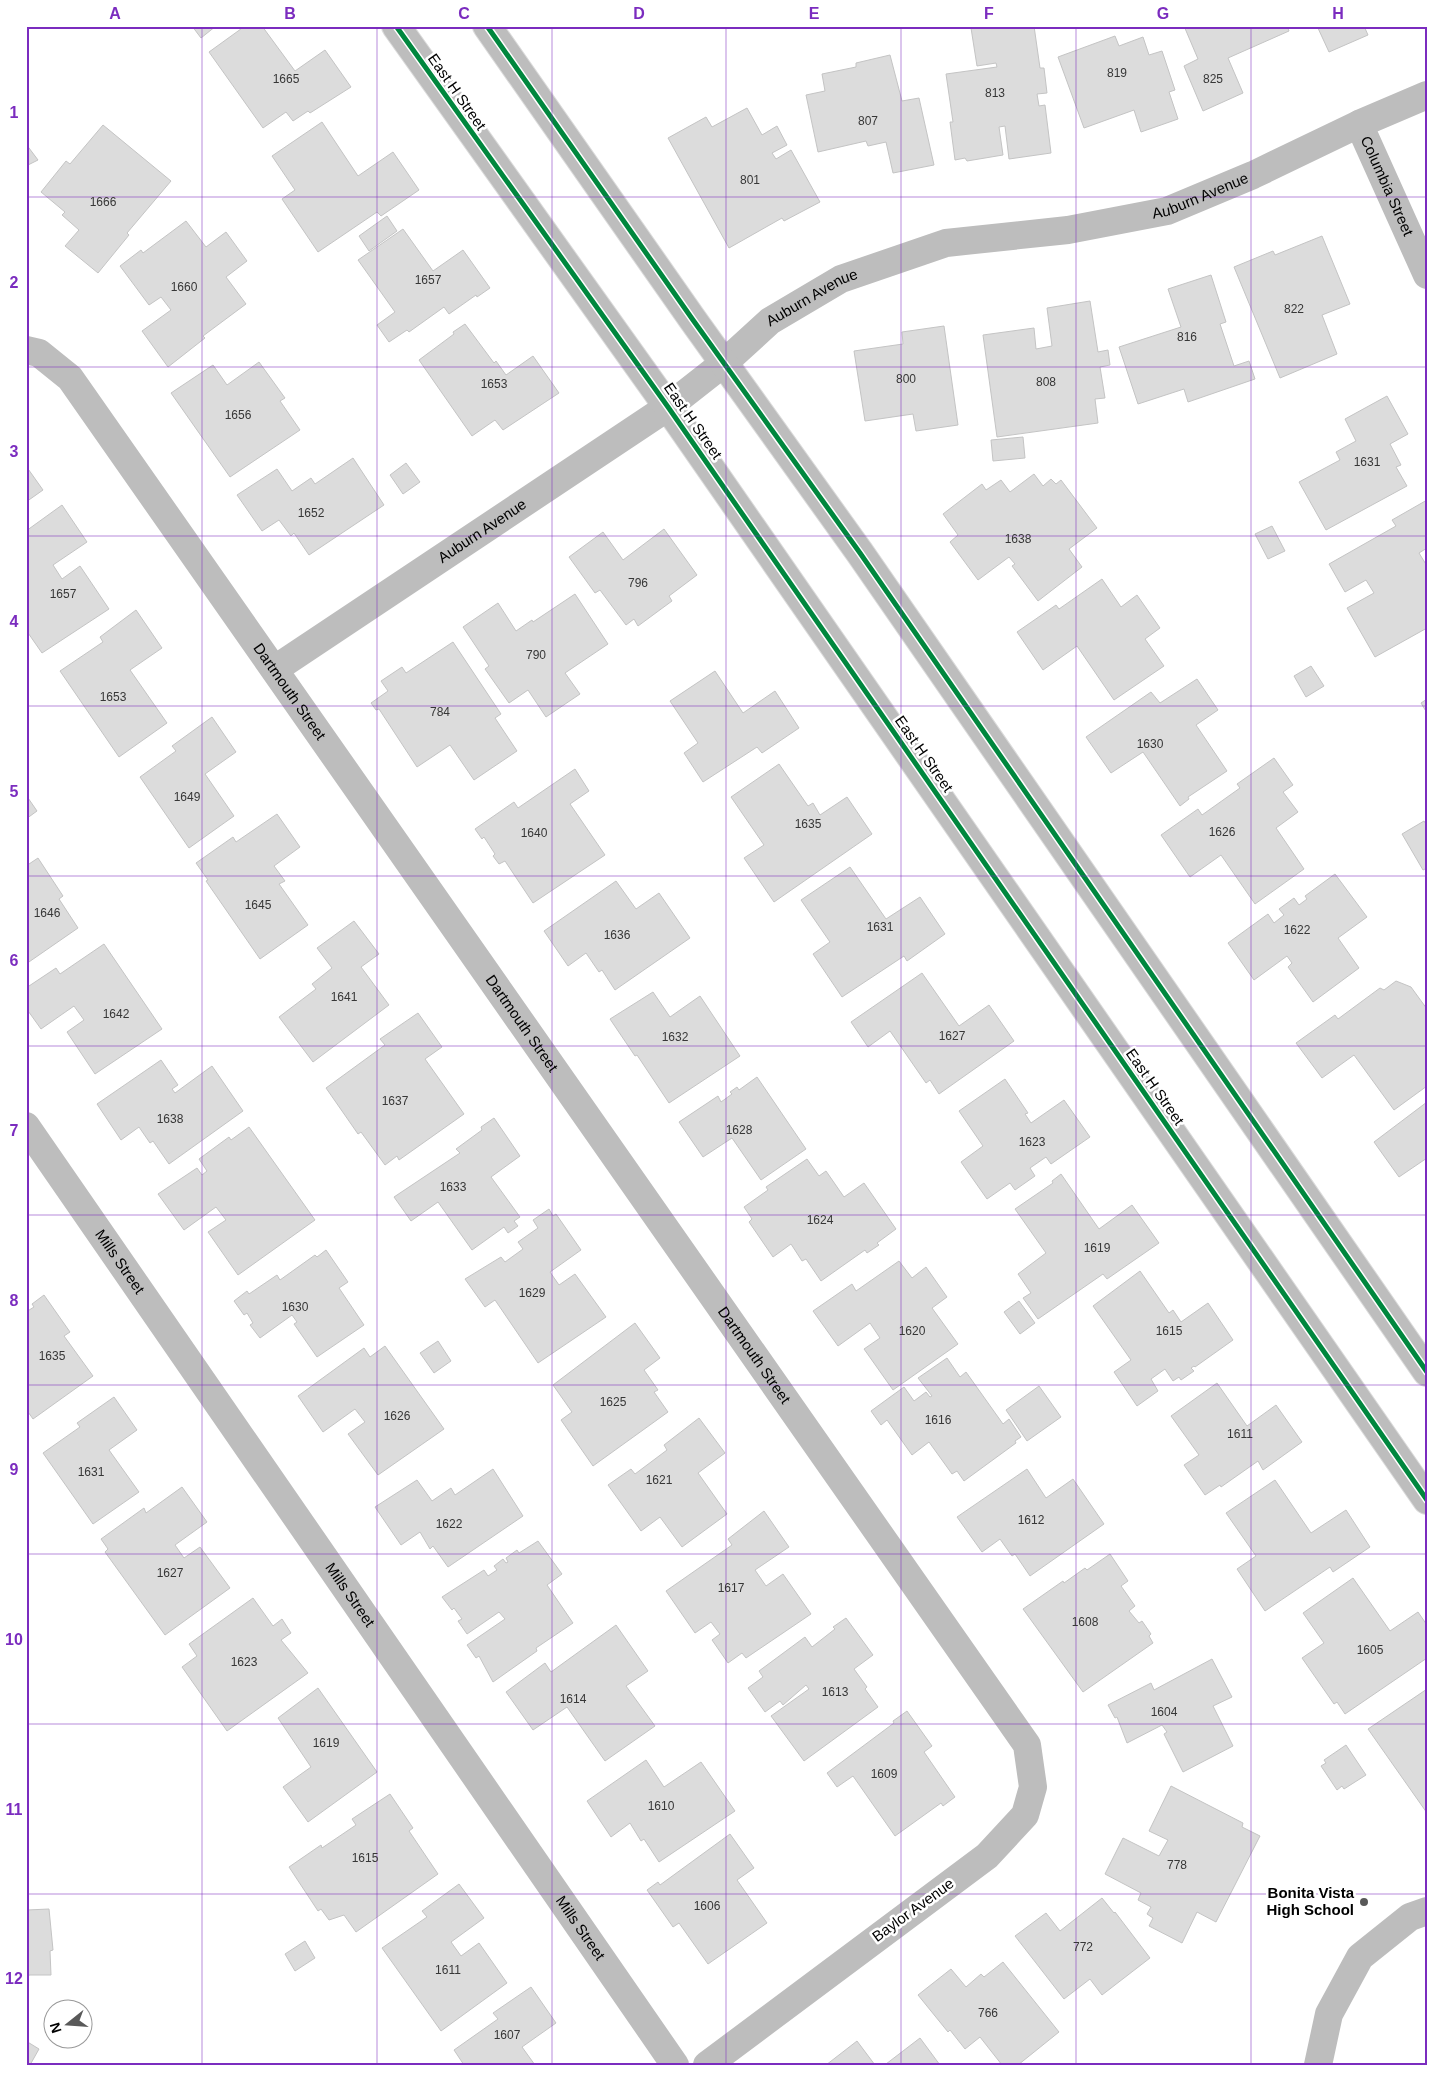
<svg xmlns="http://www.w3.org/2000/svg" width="1453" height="2091" viewBox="0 0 1453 2091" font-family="Arial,sans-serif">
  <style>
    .building { fill: #dcdcdc; stroke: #c4c4c4 }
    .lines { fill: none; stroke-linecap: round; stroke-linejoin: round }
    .major-casing { stroke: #dbdbdb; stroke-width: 30 }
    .minor { stroke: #bdbdbd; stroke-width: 28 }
    .major { stroke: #bdbdbd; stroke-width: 28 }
    .cycleway-casing { stroke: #fff; stroke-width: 8 }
    .cycleway { stroke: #00873e; stroke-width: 5 }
    .grid { fill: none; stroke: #7b2cbf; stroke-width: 1; stroke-opacity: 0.55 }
    .poi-dot { fill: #595959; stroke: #fff; stroke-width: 2 }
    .labels { text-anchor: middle; stroke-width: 5; stroke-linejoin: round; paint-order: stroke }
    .number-label { font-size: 12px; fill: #373737 }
    .street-label { font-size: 15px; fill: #000; stroke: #fff }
    .poi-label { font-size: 15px; font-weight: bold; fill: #000; stroke: #fff; text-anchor: end }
    .neatline { fill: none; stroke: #7b2cbf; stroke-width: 2 }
    .grid-label { font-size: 16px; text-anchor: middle; font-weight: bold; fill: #7b2cbf }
  </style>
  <rect width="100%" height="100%" fill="#fff"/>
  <path class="building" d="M 192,26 L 216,26 L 201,38 Z
    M 245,26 L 262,26 L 295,71 L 325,50 L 351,87 L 310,113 L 308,111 L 293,121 L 286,112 L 263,128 L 209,52 Z
    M 984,26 L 1034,26 L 1040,68 L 1044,68 L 1047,93 L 1037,94 L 1039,106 L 1045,105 L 1051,153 L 1009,159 L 1005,126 L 999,127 L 1003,155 L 967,161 L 965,158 L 955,160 L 950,122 L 953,122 L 946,74 L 997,67 L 996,63 L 977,66 L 971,28 Z
    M 1184,26 L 1287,26 L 1289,31 L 1228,58 L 1243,93 L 1203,111 L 1184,66 L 1198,59 Z
    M 1317,26 L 1364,26 L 1368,35 L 1329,52 Z
    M 1115,36 L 1119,46 L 1143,37 L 1149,55 L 1162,51 L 1175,90 L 1169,92 L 1178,119 L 1141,132 L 1134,110 L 1084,128 L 1058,57 Z
    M 890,55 L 902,101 L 919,98 L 934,165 L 893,173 L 886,142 L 868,146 L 866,141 L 818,152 L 806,95 L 825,91 L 822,74 L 856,67 L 856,63 Z
    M 747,108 L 762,135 L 777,126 L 787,145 L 772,153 L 776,159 L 791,150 L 820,202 L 784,221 L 782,218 L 729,248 L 668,138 L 706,117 L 712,127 Z
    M 322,122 L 358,176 L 393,152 L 419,190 L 381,216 L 377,212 L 318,252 L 282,199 L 295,190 L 272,156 Z
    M 103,125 L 171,181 L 127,233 L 129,235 L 98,273 L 65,246 L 79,230 L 62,215 L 65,212 L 41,192 L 66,161 L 70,164 Z
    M 26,144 L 38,160 L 26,166 Z
    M 387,216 L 397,231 L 369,251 L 359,236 Z
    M 186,221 L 206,247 L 226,232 L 247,261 L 226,277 L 246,304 L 203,336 L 205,338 L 168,367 L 142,331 L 171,310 L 161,297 L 149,305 L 120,266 L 141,250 L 143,253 Z
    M 403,229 L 433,271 L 463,250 L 490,288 L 477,297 L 476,295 L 449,314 L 444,307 L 409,332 L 407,330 L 389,342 L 377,325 L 395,312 L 358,260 Z
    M 1322,236 L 1350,304 L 1322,315 L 1337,354 L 1280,378 L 1234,267 L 1273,251 L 1275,255 Z
    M 1211,275 L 1226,322 L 1220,324 L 1234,366 L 1249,361 L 1255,379 L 1188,402 L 1184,389 L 1138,404 L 1119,347 L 1181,327 L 1168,289 Z
    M 1090,301 L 1098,352 L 1108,350 L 1110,365 L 1100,367 L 1105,398 L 1095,399 L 1098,423 L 997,437 L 983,335 L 1034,328 L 1036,349 L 1052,346 L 1047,308 Z
    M 465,324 L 494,363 L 496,361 L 506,375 L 533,356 L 559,393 L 503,430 L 495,420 L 472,436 L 419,360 L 454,334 L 453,332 Z
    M 944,326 L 958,425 L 916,431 L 913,414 L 865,421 L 854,351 L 903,344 L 902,332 Z
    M 259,362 L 285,398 L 280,401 L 300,430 L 230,477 L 171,393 L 213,365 L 227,385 Z
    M 1387,396 L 1408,434 L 1390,444 L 1401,465 L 1396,467 L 1407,486 L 1326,530 L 1299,482 L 1340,460 L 1336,452 L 1356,441 L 1345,419 Z
    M 1023,437 L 1025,458 L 993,461 L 991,440 Z
    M 353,458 L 384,505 L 309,555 L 294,533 L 291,536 L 279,520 L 262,531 L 237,495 L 277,469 L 292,491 L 311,478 L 315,484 Z
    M 406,463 L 420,482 L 403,494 L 390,475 Z
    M 26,466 L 43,490 L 26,502 Z
    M 1034,474 L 1043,486 L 1051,479 L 1056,484 L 1061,480 L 1097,528 L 1069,549 L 1082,567 L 1038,601 L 1012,566 L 1015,564 L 1009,557 L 978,580 L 950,542 L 958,535 L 943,514 L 982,484 L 986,490 L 1001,480 L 1010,492 Z
    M 1427,500 L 1427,548 L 1419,553 L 1427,566 L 1427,628 L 1375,657 L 1347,608 L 1374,593 L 1366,580 L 1345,592 L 1329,564 L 1396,526 L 1392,520 Z
    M 62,505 L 87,542 L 53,565 L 62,579 L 80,566 L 109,609 L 42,653 L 26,630 L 26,531 Z
    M 1272,526 L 1285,551 L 1268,559 L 1255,534 Z
    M 664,529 L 697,575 L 669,596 L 672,601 L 638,626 L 634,619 L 626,625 L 600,590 L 595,593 L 569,557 L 603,532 L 623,560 Z
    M 1102,579 L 1121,607 L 1137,595 L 1160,628 L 1145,639 L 1164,666 L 1114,700 L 1077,646 L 1043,670 L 1017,632 L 1056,605 L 1059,609 Z
    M 575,594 L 608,644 L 565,673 L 580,694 L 546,717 L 528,690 L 509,703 L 485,669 L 489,666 L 463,627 L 498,603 L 516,631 L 532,620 L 533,622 Z
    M 136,610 L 162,648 L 130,670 L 167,723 L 119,757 L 60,671 L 103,642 L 100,637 Z
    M 453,642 L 501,714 L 495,718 L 517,751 L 474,780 L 450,745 L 417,767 L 379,709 L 376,710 L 371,703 L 388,691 L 381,681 L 402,667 L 406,673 Z
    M 1311,666 L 1324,686 L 1306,697 L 1294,676 Z
    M 715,671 L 743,713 L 775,691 L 799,728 L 762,753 L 757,747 L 703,782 L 684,753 L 698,743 L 670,701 Z
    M 1197,679 L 1218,710 L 1196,725 L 1227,771 L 1188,797 L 1189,799 L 1180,806 L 1143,752 L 1111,773 L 1086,737 L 1151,692 L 1160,703 Z
    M 1427,699 L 1427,713 L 1421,703 Z
    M 212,717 L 236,752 L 205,774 L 234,816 L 189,848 L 140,777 L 176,751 L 172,746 Z
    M 1274,758 L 1293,785 L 1283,792 L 1298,812 L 1276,828 L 1304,869 L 1255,904 L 1221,855 L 1190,877 L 1161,835 L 1198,809 L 1202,815 L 1240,788 L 1237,784 Z
    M 779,764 L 808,806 L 813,803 L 820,815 L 847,797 L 872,834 L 774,902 L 744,858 L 764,845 L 731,797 Z
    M 575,769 L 589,791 L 570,804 L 605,855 L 533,903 L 505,861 L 499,864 L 493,856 L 495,854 L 484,837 L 482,839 L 475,829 L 514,802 L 518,808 Z
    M 26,795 L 37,811 L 26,819 Z
    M 277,814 L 300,847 L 274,866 L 285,881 L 279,884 L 308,925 L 260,959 L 206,881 L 208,880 L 196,863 L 233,837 L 236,842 Z
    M 1424,821 L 1427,826 L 1427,868 L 1423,870 L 1402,834 Z
    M 38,858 L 63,896 L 59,899 L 78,928 L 26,964 L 26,866 Z
    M 850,867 L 886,919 L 920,897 L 945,934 L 907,961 L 904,956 L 842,997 L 813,954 L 830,942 L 801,900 Z
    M 1335,874 L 1367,917 L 1338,938 L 1359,968 L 1313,1002 L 1288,967 L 1292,963 L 1287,956 L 1254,980 L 1228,943 L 1268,914 L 1274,923 L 1284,915 L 1279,909 L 1294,898 L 1299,905 L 1307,899 L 1305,896 Z
    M 616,881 L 636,909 L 659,893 L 690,938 L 615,990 L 602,970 L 599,972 L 586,953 L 568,966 L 544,931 Z
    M 354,921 L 379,954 L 361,967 L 389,1005 L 313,1062 L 279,1017 L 316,989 L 312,984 L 332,968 L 317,948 Z
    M 104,944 L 162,1029 L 95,1074 L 67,1032 L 84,1020 L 74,1006 L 41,1029 L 26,1008 L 26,988 L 56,968 L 60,974 Z
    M 922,973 L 959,1026 L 989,1005 L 1014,1041 L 939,1094 L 930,1080 L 926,1083 L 890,1031 L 868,1047 L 851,1022 Z
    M 1396,981 L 1411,987 L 1427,1009 L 1427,1086 L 1394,1110 L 1354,1055 L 1322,1078 L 1296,1043 L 1335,1015 L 1338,1019 L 1380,988 L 1384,990 Z
    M 653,992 L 670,1017 L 700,996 L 740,1056 L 669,1103 L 637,1055 L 635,1056 L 610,1019 Z
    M 418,1013 L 442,1047 L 425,1059 L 464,1114 L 399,1160 L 397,1156 L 385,1165 L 361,1132 L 358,1134 L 326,1088 L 385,1045 L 380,1039 Z
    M 161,1060 L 178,1085 L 172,1089 L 175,1093 L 212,1066 L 243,1111 L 169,1164 L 153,1141 L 150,1143 L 139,1127 L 121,1140 L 97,1104 Z
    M 757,1077 L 806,1149 L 761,1180 L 732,1138 L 703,1157 L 679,1122 L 718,1096 L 721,1102 L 732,1094 L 730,1092 L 737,1087 L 739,1090 Z
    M 1005,1079 L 1028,1113 L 1025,1114 L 1031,1123 L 1064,1100 L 1090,1137 L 1051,1164 L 1046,1157 L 1030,1168 L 1035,1176 L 1015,1190 L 1010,1183 L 987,1199 L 961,1162 L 983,1146 L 959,1111 Z
    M 1427,1102 L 1427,1158 L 1399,1177 L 1374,1142 Z
    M 494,1118 L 520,1156 L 491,1177 L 520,1217 L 514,1221 L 518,1226 L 508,1233 L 504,1227 L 472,1250 L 438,1202 L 411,1221 L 394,1197 L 460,1153 L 456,1149 L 482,1130 L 481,1127 Z
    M 249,1127 L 315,1220 L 238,1275 L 208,1232 L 226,1220 L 216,1207 L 184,1230 L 158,1194 L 197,1168 L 202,1175 L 207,1171 L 199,1159 L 229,1137 L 231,1140 Z
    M 807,1159 L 819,1176 L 826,1171 L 844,1197 L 864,1183 L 896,1229 L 877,1243 L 879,1245 L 867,1253 L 865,1250 L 821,1281 L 806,1259 L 802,1261 L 791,1244 L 773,1257 L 749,1222 L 752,1219 L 744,1207 L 768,1190 L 766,1187 Z
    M 1061,1174 L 1099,1229 L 1132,1205 L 1159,1243 L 1107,1279 L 1103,1274 L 1038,1319 L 1023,1298 L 1031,1293 L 1018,1274 L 1046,1253 L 1015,1209 L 1053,1183 L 1052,1181 Z
    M 549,1209 L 553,1216 L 556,1214 L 581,1250 L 550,1272 L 559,1285 L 575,1274 L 606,1317 L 538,1363 L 495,1300 L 485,1307 L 465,1279 L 501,1257 L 505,1262 L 523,1249 L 518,1242 L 538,1228 L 533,1220 Z
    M 326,1250 L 348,1282 L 339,1288 L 364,1325 L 317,1357 L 294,1324 L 297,1322 L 292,1315 L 260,1338 L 250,1325 L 253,1323 L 247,1313 L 244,1315 L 234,1301 L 247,1291 L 249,1294 L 277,1275 L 280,1280 L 315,1255 L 317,1257 Z
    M 899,1261 L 912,1278 L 926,1267 L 947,1297 L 932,1308 L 958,1344 L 893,1390 L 864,1349 L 880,1338 L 870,1323 L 838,1346 L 813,1311 L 852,1284 L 856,1291 Z
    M 1140,1271 L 1169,1313 L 1173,1310 L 1181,1322 L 1208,1303 L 1233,1340 L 1195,1367 L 1194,1366 L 1191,1368 L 1194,1371 L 1181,1380 L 1179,1377 L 1173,1381 L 1165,1369 L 1151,1379 L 1158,1391 L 1137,1406 L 1114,1372 L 1131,1360 L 1093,1306 Z
    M 44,1295 L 70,1332 L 64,1336 L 93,1376 L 33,1419 L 26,1409 L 26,1312 L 34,1307 L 32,1304 Z
    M 1019,1301 L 1035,1323 L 1020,1334 L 1004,1312 Z
    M 635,1323 L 660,1358 L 644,1370 L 658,1390 L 654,1392 L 668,1412 L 593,1466 L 561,1420 L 572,1412 L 553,1385 Z
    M 438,1341 L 451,1361 L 434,1373 L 420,1353 Z
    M 385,1346 L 444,1429 L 378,1475 L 348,1434 L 365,1422 L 355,1409 L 323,1432 L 298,1396 L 364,1348 L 370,1357 Z
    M 947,1358 L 960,1377 L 966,1372 L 1003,1424 L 1009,1419 L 1021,1437 L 1015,1441 L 1016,1443 L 964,1481 L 957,1471 L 952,1474 L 929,1442 L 912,1455 L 887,1420 L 881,1425 L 871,1411 L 904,1387 L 914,1401 L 926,1392 L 930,1397 L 932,1396 L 918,1378 Z
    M 1217,1383 L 1247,1426 L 1276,1405 L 1302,1442 L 1263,1470 L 1258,1461 L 1221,1487 L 1220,1485 L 1205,1495 L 1184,1465 L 1199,1455 L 1171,1416 Z
    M 1039,1386 L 1061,1417 L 1027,1441 L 1006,1410 Z
    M 114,1397 L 137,1430 L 109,1450 L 139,1492 L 93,1524 L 43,1453 L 80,1427 L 77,1423 Z
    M 699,1418 L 725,1453 L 698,1473 L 727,1514 L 682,1547 L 660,1517 L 641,1531 L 608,1485 L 631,1469 L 635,1474 L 667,1450 L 664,1445 Z
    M 493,1469 L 523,1516 L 448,1567 L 433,1546 L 430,1549 L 420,1532 L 401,1545 L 375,1507 L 417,1480 L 432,1501 L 451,1488 L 455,1495 Z
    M 1027,1469 L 1046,1498 L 1073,1479 L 1104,1524 L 1030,1576 L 1015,1554 L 1012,1556 L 1000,1539 L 982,1552 L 957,1517 Z
    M 1275,1480 L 1311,1533 L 1346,1510 L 1370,1547 L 1333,1572 L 1330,1567 L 1265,1611 L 1237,1569 L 1256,1556 L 1226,1513 Z
    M 182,1487 L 207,1522 L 175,1545 L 184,1558 L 200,1547 L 230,1588 L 165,1635 L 105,1552 L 108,1549 L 101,1539 L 144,1508 L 146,1513 Z
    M 764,1511 L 789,1547 L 755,1570 L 766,1586 L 783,1574 L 811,1614 L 746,1658 L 742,1653 L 728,1663 L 712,1640 L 720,1634 L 711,1622 L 695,1633 L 666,1591 L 732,1545 L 728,1539 Z
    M 538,1541 L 562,1574 L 547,1585 L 573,1623 L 536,1648 L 537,1651 L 493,1682 L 479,1656 L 476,1658 L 467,1645 L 505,1619 L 499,1612 L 467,1634 L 458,1621 L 462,1619 L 454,1608 L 452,1610 L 442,1597 L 484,1570 L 488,1576 L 497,1570 L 494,1566 L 503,1559 L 506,1563 L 508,1562 L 506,1558 L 517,1550 L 519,1553 Z
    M 1110,1554 L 1128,1581 L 1121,1586 L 1135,1606 L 1129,1611 L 1139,1623 L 1142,1621 L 1151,1634 L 1149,1636 L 1153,1643 L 1083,1692 L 1023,1609 L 1063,1581 L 1064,1583 L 1085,1568 L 1087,1570 Z
    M 1353,1578 L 1390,1631 L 1418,1612 L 1427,1625 L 1427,1658 L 1345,1714 L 1337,1702 L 1334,1704 L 1302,1658 L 1324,1643 L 1303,1613 Z
    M 253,1598 L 273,1626 L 282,1619 L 291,1633 L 281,1640 L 308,1673 L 227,1731 L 182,1667 L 197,1656 L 189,1644 Z
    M 846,1618 L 873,1655 L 854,1669 L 867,1687 L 865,1689 L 878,1707 L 804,1761 L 771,1716 L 809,1689 L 806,1685 L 783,1705 L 780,1701 L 765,1712 L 748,1688 L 763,1677 L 759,1671 L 805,1637 L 812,1647 L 835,1629 L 833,1627 Z
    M 616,1625 L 648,1671 L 626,1686 L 655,1726 L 605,1761 L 567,1707 L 533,1730 L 506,1692 L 545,1663 L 551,1672 Z
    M 1212,1659 L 1232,1697 L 1213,1706 L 1233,1746 L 1183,1772 L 1164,1734 L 1167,1732 L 1162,1725 L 1127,1743 L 1117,1717 L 1115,1718 L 1108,1705 L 1151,1683 L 1154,1690 Z
    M 318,1688 L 377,1772 L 308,1822 L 283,1787 L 311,1767 L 278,1718 Z
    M 1427,1689 L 1427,1813 L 1368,1729 Z
    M 907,1711 L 932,1746 L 924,1752 L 955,1797 L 943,1806 L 941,1803 L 895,1836 L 853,1776 L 837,1787 L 827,1773 L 894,1723 L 893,1721 Z
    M 1346,1745 L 1366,1775 L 1344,1789 L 1342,1786 L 1337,1790 L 1321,1766 L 1326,1763 L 1324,1760 Z
    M 646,1760 L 664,1787 L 701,1762 L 735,1811 L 659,1862 L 644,1839 L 641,1841 L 630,1823 L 611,1837 L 587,1801 Z
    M 1171,1786 L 1243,1823 L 1242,1827 L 1260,1836 L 1216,1922 L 1197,1912 L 1182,1943 L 1149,1926 L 1153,1918 L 1147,1914 L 1151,1907 L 1138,1900 L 1141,1893 L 1105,1874 L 1123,1838 L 1159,1856 L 1168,1840 L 1149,1831 Z
    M 390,1794 L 413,1828 L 409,1831 L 438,1874 L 356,1932 L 344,1915 L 329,1920 L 321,1909 L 318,1911 L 289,1867 L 321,1845 L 322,1848 L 356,1825 L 352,1819 Z
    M 730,1834 L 754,1868 L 737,1880 L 767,1923 L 708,1964 L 679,1923 L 673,1927 L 647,1890 L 658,1882 L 660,1885 Z
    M 459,1884 L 484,1918 L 451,1942 L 461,1956 L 479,1943 L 507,1983 L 441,2031 L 382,1948 L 427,1917 L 422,1911 Z
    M 1102,1898 L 1114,1913 L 1115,1912 L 1150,1958 L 1102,1995 L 1090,1979 L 1064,1999 L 1015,1936 L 1046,1913 L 1060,1931 Z
    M 26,1907 L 27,1910 L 49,1909 L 53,1950 L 50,1951 L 51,1975 L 29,1975 L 28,1978 L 26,1978 Z
    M 305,1941 L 315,1958 L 295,1971 L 285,1954 Z
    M 1003,1962 L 1059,2032 L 1018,2065 L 1002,2065 L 980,2037 L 965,2049 L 950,2030 L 948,2032 L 918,1995 L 951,1969 L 966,1987 L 981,1974 L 984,1977 Z
    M 531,1987 L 556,2023 L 522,2047 L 535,2065 L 464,2065 L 454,2050 L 498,2019 L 493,2013 Z
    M 920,2038 L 940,2065 L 887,2065 L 886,2064 Z
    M 26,2041 L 39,2049 L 30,2065 L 26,2065 Z
    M 857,2041 L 875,2065 L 826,2065 Z"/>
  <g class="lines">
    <g class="major-casing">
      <path id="major" d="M 396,26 L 668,407 L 1427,1500
        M 487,26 L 693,320 L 860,553 L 1427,1372"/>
    </g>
    <g class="minor">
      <path id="s1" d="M 1359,124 L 1427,275"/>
      <path id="s2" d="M 26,350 L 39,353 L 70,378 L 1027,1745 L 1033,1787 L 1025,1815 L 987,1856 L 707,2065"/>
      <path id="s3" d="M 275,669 L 668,407 L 724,363 L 770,321 L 841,279 L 946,243 L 1068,230 L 1167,211 L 1253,175 L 1359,124 L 1427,95"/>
      <path id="s4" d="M 26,1126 L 675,2065"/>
      <path d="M 1318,2065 L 1329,2014 L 1360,1957 L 1410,1917 L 1427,1911"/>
    </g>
    <use href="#major" class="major"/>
    <g class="cycleway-casing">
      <path id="cycleway" d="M 396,26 L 668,407 L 1427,1500
        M 487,26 L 693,320 L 860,553 L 1427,1372"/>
    </g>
    <use href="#cycleway" class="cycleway"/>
  </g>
  <path class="grid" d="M 202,26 L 202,2065M 377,26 L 377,2065M 552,26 L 552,2065M 726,26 L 726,2065M 901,26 L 901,2065M 1076,26 L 1076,2065M 1251,26 L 1251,2065M 26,197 L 1427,197M 26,367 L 1427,367M 26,536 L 1427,536M 26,706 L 1427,706M 26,876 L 1427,876M 26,1046 L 1427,1046M 26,1215 L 1427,1215M 26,1385 L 1427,1385M 26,1554 L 1427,1554M 26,1724 L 1427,1724M 26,1894 L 1427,1894"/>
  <circle class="poi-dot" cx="1364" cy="1902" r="5"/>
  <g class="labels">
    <g class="number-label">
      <text x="1117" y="77">819</text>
      <text x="286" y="83">1665</text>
      <text x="1213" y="83">825</text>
      <text x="995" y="97">813</text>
      <text x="868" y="125">807</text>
      <text x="750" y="184">801</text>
      <text x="103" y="206">1666</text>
      <text x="428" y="284">1657</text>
      <text x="184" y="291">1660</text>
      <text x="1294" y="313">822</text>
      <text x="1187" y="341">816</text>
      <text x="906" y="383">800</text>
      <text x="1046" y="386">808</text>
      <text x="494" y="388">1653</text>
      <text x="238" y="419">1656</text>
      <text x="1367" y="466">1631</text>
      <text x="311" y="517">1652</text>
      <text x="1018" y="543">1638</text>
      <text x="638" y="587">796</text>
      <text x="63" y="598">1657</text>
      <text x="536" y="659">790</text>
      <text x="113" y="701">1653</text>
      <text x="440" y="716">784</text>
      <text x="1150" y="748">1630</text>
      <text x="187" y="801">1649</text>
      <text x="808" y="828">1635</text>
      <text x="1222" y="836">1626</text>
      <text x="534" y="837">1640</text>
      <text x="258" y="909">1645</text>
      <text x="47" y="917">1646</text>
      <text x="880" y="931">1631</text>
      <text x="1297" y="934">1622</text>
      <text x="617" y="939">1636</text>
      <text x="344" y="1001">1641</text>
      <text x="116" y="1018">1642</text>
      <text x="952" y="1040">1627</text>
      <text x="675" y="1041">1632</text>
      <text x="395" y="1105">1637</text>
      <text x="170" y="1123">1638</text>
      <text x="739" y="1134">1628</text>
      <text x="1032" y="1146">1623</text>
      <text x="453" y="1191">1633</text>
      <text x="820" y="1224">1624</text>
      <text x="1097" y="1252">1619</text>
      <text x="532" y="1297">1629</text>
      <text x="295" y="1311">1630</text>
      <text x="912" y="1335">1620</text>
      <text x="1169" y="1335">1615</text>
      <text x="52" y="1360">1635</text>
      <text x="613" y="1406">1625</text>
      <text x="397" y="1420">1626</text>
      <text x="938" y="1424">1616</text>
      <text x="1240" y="1438">1611</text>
      <text x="91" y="1476">1631</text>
      <text x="659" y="1484">1621</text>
      <text x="1031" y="1524">1612</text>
      <text x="449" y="1528">1622</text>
      <text x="170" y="1577">1627</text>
      <text x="731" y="1592">1617</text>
      <text x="1085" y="1626">1608</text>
      <text x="1370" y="1654">1605</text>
      <text x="244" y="1666">1623</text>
      <text x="835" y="1696">1613</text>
      <text x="573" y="1703">1614</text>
      <text x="1164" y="1716">1604</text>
      <text x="326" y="1747">1619</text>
      <text x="884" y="1778">1609</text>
      <text x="661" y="1810">1610</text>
      <text x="365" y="1862">1615</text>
      <text x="1177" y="1869">778</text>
      <text x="707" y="1910">1606</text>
      <text x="1083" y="1951">772</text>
      <text x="448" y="1974">1611</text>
      <text x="988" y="2017">766</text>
      <text x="507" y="2039">1607</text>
    </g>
    <g class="street-label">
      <text transform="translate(457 92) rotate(55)" y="5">East H Street</text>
      <text dy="5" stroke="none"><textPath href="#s1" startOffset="68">Columbia Street</textPath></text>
      <text dy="5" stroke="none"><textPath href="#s3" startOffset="1059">Auburn Avenue</textPath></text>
      <text dy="5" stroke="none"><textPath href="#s3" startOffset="654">Auburn Avenue</textPath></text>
      <text transform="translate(693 421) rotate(55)" y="5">East H Street</text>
      <text dy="5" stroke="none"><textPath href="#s3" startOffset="249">Auburn Avenue</textPath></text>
      <text dy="5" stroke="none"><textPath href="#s2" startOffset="436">Dartmouth Street</textPath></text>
      <text transform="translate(924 754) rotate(55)" y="5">East H Street</text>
      <text dy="5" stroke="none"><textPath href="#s2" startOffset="841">Dartmouth Street</textPath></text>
      <text transform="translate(1155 1087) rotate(55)" y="5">East H Street</text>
      <text dy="5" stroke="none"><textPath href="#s4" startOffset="165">Mills Street</textPath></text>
      <text dy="5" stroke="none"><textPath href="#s2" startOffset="1246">Dartmouth Street</textPath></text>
      <text dy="5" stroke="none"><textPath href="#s4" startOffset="570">Mills Street</textPath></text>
      <text transform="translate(913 1910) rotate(-36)" y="5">Baylor Avenue</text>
      <text dy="5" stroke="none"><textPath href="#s4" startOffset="975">Mills Street</textPath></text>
    </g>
    <g class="poi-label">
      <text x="1354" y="1898">Bonita Vista<tspan x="1354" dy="17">High School</tspan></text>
    </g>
  </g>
  <rect width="1453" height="2091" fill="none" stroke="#ffffff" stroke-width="55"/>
  <g transform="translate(68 2024) rotate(253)"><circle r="24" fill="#ffffff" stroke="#999999"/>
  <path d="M0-4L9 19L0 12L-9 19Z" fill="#595959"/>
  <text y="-8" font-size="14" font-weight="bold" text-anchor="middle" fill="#000000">N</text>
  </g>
  <rect x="28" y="28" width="1398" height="2036" class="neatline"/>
  <g class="grid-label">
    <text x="115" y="19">A</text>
    <text x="290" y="19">B</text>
    <text x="464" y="19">C</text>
    <text x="639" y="19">D</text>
    <text x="814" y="19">E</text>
    <text x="989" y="19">F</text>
    <text x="1163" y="19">G</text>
    <text x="1338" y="19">H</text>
    <text x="14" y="118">1</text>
    <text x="14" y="288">2</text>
    <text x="14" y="457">3</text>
    <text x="14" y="627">4</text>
    <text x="14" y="797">5</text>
    <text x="14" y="966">6</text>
    <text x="14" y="1136">7</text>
    <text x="14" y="1306">8</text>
    <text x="14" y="1475">9</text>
    <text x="14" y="1645">10</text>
    <text x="14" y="1815">11</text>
    <text x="14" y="1984">12</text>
  </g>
</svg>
